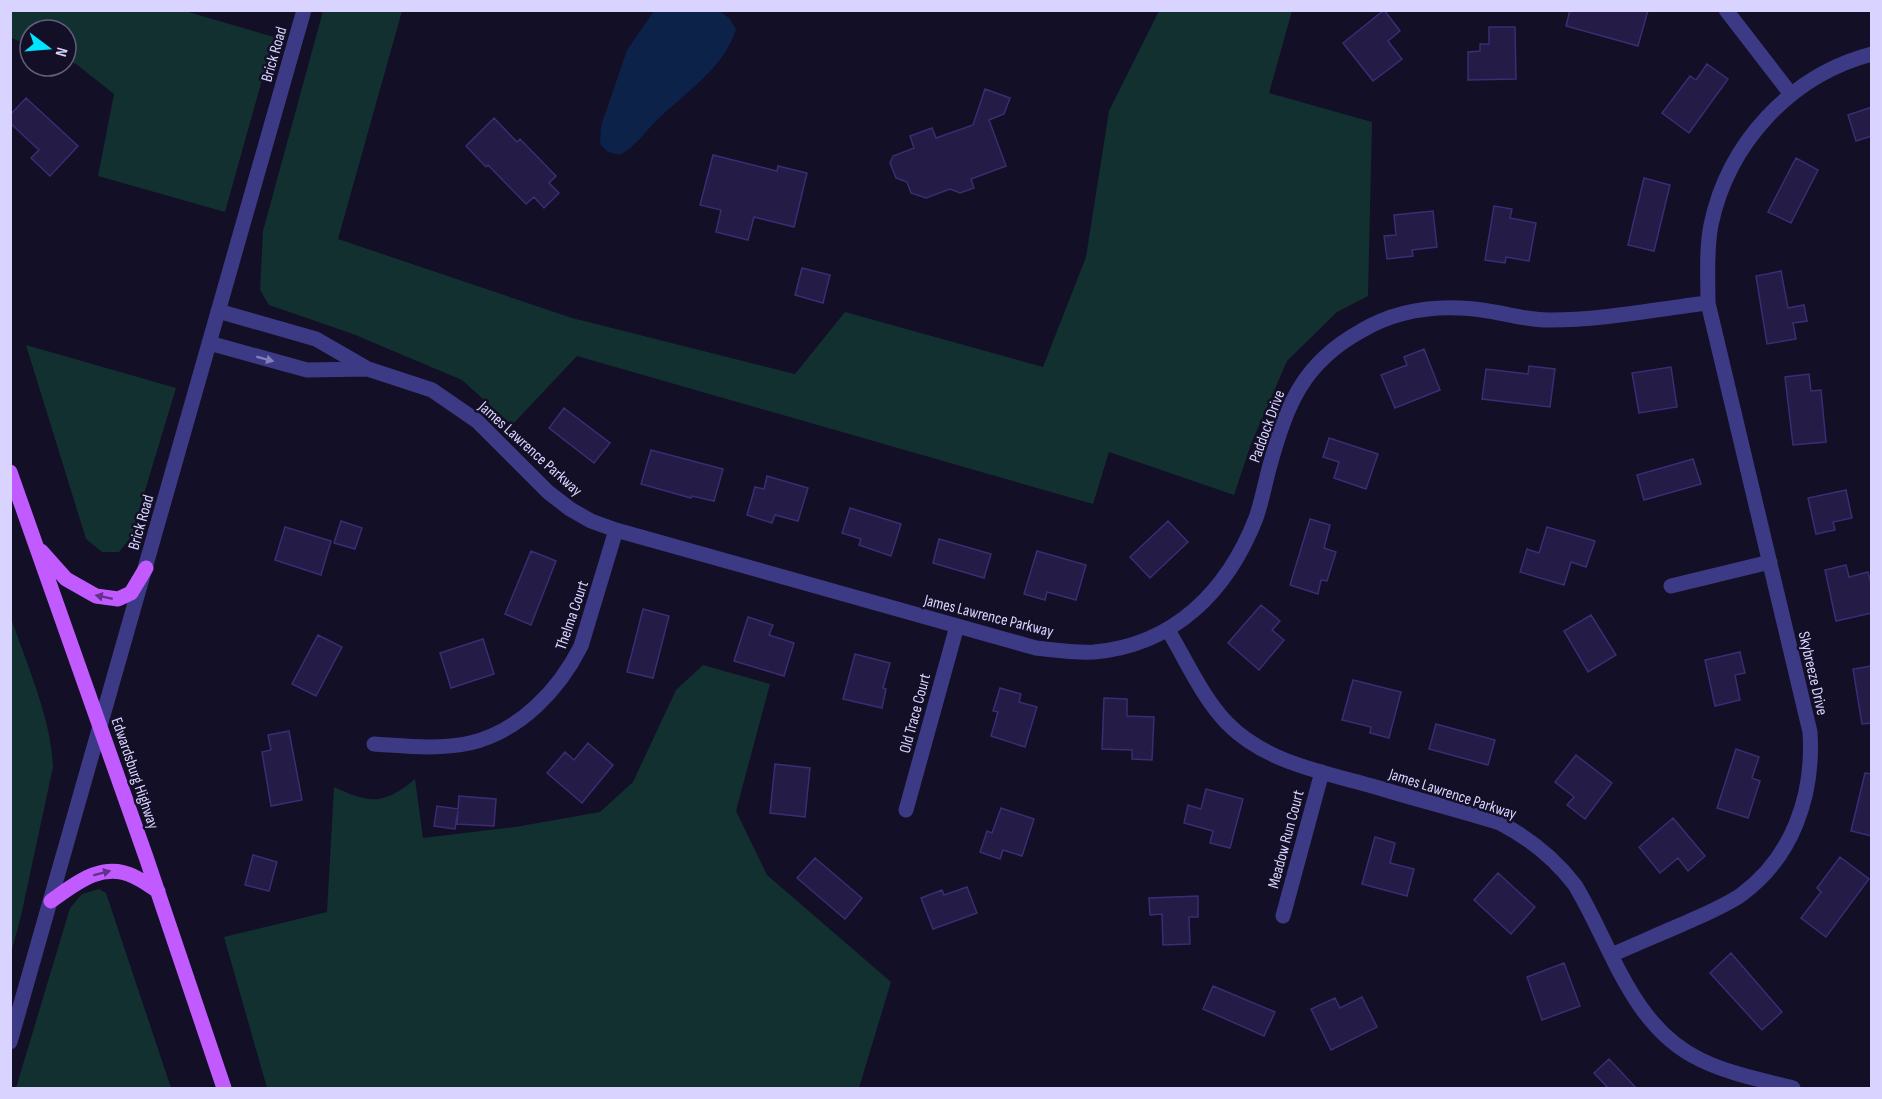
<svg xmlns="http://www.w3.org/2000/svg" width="1882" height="1099" viewBox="0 0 1882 1099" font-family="'Sofia Sans Condensed',sans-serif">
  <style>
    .green { fill: #12302f }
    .water { fill: #0c2248 }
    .building { fill: #241b47; stroke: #3b2d73; stroke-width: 1.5 }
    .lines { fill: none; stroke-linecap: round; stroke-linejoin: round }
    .minor { stroke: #3d3a85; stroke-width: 15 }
    .major { stroke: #c25bff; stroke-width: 15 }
    .oneway { fill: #837fbc }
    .oneway2 { fill: #623188 }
    .labels { text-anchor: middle; stroke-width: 5; stroke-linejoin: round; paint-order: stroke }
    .street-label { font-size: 16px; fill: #d9d4ff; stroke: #130f26 }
  </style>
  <rect width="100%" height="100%" fill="#130f26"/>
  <path class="green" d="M 10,11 L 185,11 L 274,37 L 225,212 L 98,176 L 114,94 L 76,64 L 66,60 L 66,30 L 30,30 L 30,45 L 11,38 Z
    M 323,11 L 402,11 L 338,239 L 572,318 L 795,374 L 845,312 L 1043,367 L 1086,257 L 1109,111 L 1159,11 L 1292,11 L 1269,93 L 1372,122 L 1368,296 L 1337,312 L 1287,361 L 1251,444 L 1234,495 L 1109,452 L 1093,504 L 577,356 L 512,425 L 462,380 L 353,334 L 269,305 L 260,290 L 263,231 Z
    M 26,345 L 176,388 L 131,537 L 119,552 L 102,552 L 86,539 Z
    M 11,618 C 27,665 51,718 53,767 L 21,916 L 11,953 Z
    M 703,665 L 770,684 L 736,811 L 767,875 L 891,982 L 859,1088 L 267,1088 L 224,937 L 327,912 L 334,787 C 369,803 383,806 415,779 L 423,838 L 515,827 L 600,812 L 633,782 L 676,690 Z
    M 99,889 L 106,893 L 171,1088 L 16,1088 L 70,908 L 82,894 Z"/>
  <path class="water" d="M 654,11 L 719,11 L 729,18 L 736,29 C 724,69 682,95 654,123 C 643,135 635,146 620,155 L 608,152 L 600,144 L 601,126 L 627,50 Z"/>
  <path class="building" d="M 1384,10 L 1400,31 L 1388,41 L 1402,59 L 1373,81 L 1343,43 Z
    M 1570,10 L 1648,10 L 1638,46 L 1566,26 Z
    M 1489,27 L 1515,27 L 1516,79 L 1468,80 L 1468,52 L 1480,51 L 1480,44 L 1489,44 Z
    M 1707,64 L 1728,79 L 1689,133 L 1662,113 L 1690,76 L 1696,80 Z
    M 985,89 L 1010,98 L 1004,114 L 989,120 L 1006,166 L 971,179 L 974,188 L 960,193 L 950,189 L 926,198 L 911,193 L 907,182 L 896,178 L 890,163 L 893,156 L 914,148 L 910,136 L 932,128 L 936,138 L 973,125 Z
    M 26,98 L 78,146 L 50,176 L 31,158 L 39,150 L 10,123 L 10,115 Z
    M 1872,107 L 1872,136 L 1856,141 L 1848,115 Z
    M 494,118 L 517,142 L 520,139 L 556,176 L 549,183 L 559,193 L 544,208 L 534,197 L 526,204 L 488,165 L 486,167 L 466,146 Z
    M 713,155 L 777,171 L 778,166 L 807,173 L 794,227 L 754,217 L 748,240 L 716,232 L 721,210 L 700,205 Z
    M 1796,158 L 1818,170 L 1791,223 L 1768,212 Z
    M 1644,178 L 1670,185 L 1654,251 L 1628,245 Z
    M 1494,206 L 1512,209 L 1510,218 L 1536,223 L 1529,261 L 1506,257 L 1505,263 L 1485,260 Z
    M 1433,211 L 1437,247 L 1412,250 L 1413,256 L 1387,259 L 1384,236 L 1396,235 L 1394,215 Z
    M 802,268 L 830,275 L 823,303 L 795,295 Z
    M 1781,271 L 1788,308 L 1804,305 L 1807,321 L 1793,323 L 1796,339 L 1767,344 L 1756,276 Z
    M 1424,349 L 1440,390 L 1395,408 L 1381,375 L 1407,365 L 1404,357 Z
    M 1529,366 L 1555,369 L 1550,407 L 1482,399 L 1486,369 L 1528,374 Z
    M 1671,367 L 1677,407 L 1639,413 L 1632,373 Z
    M 1809,374 L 1811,391 L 1821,390 L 1826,442 L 1793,445 L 1785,377 Z
    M 564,408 L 610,443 L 594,463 L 549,428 Z
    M 1329,438 L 1378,454 L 1366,489 L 1334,478 L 1339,462 L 1323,457 Z
    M 651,450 L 723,469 L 714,501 L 692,496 L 691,498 L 641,484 Z
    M 1693,459 L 1701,484 L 1644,500 L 1637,475 Z
    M 767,476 L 808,488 L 798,521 L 775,515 L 772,523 L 747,515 L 755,487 L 764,489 Z
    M 1846,490 L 1852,518 L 1833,522 L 1835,530 L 1816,534 L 1808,498 Z
    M 850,508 L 901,524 L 891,556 L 859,545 L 861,539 L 842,533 Z
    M 1310,519 L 1330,525 L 1324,548 L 1336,552 L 1327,581 L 1321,580 L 1318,594 L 1290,585 Z
    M 341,521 L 362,528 L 355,549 L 334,543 Z
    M 1168,521 L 1188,542 L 1150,578 L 1130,557 Z
    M 285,527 L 331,541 L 321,575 L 275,560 Z
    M 1547,527 L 1595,541 L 1586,567 L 1571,562 L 1564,585 L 1520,572 L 1527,549 L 1539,553 Z
    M 939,539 L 991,554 L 984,578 L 933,563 Z
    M 531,551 L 556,561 L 531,625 L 505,614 Z
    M 1037,551 L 1086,565 L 1076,600 L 1047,592 L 1045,600 L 1024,594 Z
    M 1846,565 L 1849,577 L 1868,572 L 1872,587 L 1872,613 L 1836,621 L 1825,570 Z
    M 1261,605 L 1280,621 L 1272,630 L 1284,640 L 1259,670 L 1228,643 Z
    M 643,609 L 669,616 L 653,678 L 627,672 Z
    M 1591,615 L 1616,655 L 1588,672 L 1564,631 Z
    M 748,617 L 773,625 L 769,635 L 794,643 L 784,676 L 734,661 Z
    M 318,635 L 342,647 L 316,696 L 292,684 Z
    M 483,639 L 494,674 L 451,688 L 440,653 Z
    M 1740,652 L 1745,673 L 1735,675 L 1740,700 L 1715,706 L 1705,660 Z
    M 855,654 L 890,663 L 883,688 L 886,689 L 882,708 L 843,699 Z
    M 1872,666 L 1872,723 L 1862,724 L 1853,669 Z
    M 1353,680 L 1401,692 L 1389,738 L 1370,733 L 1371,727 L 1342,720 Z
    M 1000,688 L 1021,694 L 1019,702 L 1037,707 L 1025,747 L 991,736 L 998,712 L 993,711 Z
    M 1104,698 L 1127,699 L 1127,716 L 1154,717 L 1152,760 L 1132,759 L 1132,750 L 1102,749 Z
    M 1436,724 L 1495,740 L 1488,765 L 1429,749 Z
    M 289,731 L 302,800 L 271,806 L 262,752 L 271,750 L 268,735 Z
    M 588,743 L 613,765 L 582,803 L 547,773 L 565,752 L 574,760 Z
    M 1736,749 L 1759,757 L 1752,778 L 1760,781 L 1748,818 L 1717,808 Z
    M 1576,755 L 1612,783 L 1585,819 L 1567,805 L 1574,797 L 1555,782 Z
    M 775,764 L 810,768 L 805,817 L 770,813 Z
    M 1865,773 L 1872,774 L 1872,836 L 1851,831 Z
    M 1206,789 L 1243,799 L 1230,848 L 1210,843 L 1213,831 L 1184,823 L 1188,805 L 1201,809 Z
    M 459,796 L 496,799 L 494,826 L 457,824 L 458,811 L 455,829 L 434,826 L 437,806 L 458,809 Z
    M 1001,808 L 1034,819 L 1022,856 L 1003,850 L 1000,859 L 980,852 L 987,831 L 992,833 Z
    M 1673,818 L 1705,856 L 1688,871 L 1678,858 L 1660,873 L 1639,847 Z
    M 1375,837 L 1395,843 L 1390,863 L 1414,869 L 1407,896 L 1362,884 Z
    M 253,855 L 277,862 L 269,891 L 245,885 Z
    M 1840,857 L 1869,879 L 1826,937 L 1801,918 L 1821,892 L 1817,888 Z
    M 815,858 L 862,898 L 845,919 L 797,878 Z
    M 1498,873 L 1535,907 L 1511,934 L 1474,900 Z
    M 967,887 L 977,913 L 933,929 L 921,898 L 942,890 L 944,895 Z
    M 1198,896 L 1198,917 L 1189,917 L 1190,944 L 1163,945 L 1162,914 L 1150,915 L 1149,898 Z
    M 1731,953 L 1782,1012 L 1762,1030 L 1710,973 Z
    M 1564,963 L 1580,1006 L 1542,1020 L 1527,977 Z
    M 1213,986 L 1275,1012 L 1264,1036 L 1203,1009 Z
    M 1362,997 L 1377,1027 L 1331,1050 L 1311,1009 L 1335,998 L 1340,1008 Z
    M 1609,1059 L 1637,1089 L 1609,1089 L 1594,1073 Z"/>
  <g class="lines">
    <path class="minor" d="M 1726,10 L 1790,93
      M 218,311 L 316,339 L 368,369 L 432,390 L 477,421 L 548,492 L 570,509 L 591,521 L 616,530 L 1036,648 C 1055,650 1075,653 1094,652 C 1175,645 1228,590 1256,518 C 1262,501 1265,483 1270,465 C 1287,404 1303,363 1361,331 C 1400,308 1444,304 1488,311 C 1509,314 1530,321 1551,320 C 1603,320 1656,309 1708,303
      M 209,343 L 307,370 L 367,369
      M 1671,586 L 1770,562
      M 1168,630 C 1186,660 1202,697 1227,723 C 1265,762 1322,772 1372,786 C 1415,799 1458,810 1500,823 C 1531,839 1554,858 1575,885 C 1612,946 1631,1027 1701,1060 C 1730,1074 1762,1080 1793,1088
      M 374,744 C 406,746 438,750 470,743 C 520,731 559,690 581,646 L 616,530
      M 906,810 L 957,626
      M 1283,916 L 1322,772
      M 1611,955 C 1635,945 1659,934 1683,924 C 1703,915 1723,907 1741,895 C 1793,857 1814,795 1810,732 L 1708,303 C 1708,277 1706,250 1711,225 C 1728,143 1791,75 1872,54
      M 10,1042 L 304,10"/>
    <path class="major" d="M 10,472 L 146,857 L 224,1088
      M 41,551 L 66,579 L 96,596 L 118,599 L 131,593 L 146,568
      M 51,901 C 75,884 102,861 133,876 C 142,880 150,886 158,891"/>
  </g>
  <defs><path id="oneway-solid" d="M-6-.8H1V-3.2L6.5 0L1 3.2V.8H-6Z" transform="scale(1.5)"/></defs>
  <use class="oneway" href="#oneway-solid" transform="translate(265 359) rotate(15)"/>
  <g class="oneway2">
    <use href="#oneway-solid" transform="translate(104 597) rotate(-168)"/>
    <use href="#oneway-solid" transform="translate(102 873) rotate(-15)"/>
  </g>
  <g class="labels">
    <g class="street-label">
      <text transform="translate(273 54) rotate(-74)" y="6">Brick Road</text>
      <text transform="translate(1266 426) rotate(-70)" y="6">Paddock Drive</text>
      <text transform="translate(531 448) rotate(42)" y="6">James Lawrence Parkway</text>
      <text transform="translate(140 522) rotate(-74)" y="6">Brick Road</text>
      <text transform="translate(571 615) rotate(-71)" y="6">Thelma Court</text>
      <text transform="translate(989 615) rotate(14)" y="6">James Lawrence Parkway</text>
      <text transform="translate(1814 673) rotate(77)" y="6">Skybreeze Drive</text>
      <text transform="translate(914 713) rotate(-75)" y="6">Old Trace Court</text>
      <text transform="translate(136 773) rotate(71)" y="6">Edwardsburg Highway</text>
      <text transform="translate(1453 793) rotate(18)" y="6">James Lawrence Parkway</text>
      <text transform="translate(1285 839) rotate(-75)" y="6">Meadow Run Court</text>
    </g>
  </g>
  <rect width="1882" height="1099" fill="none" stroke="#d9d4ff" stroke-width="24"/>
  <g transform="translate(48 48) rotate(106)"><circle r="28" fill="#130f26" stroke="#625e7d" stroke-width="1.5"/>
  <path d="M0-4.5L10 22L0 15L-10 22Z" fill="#00e5ff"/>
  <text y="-9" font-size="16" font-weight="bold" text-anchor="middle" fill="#d9d4ff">N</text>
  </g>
</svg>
